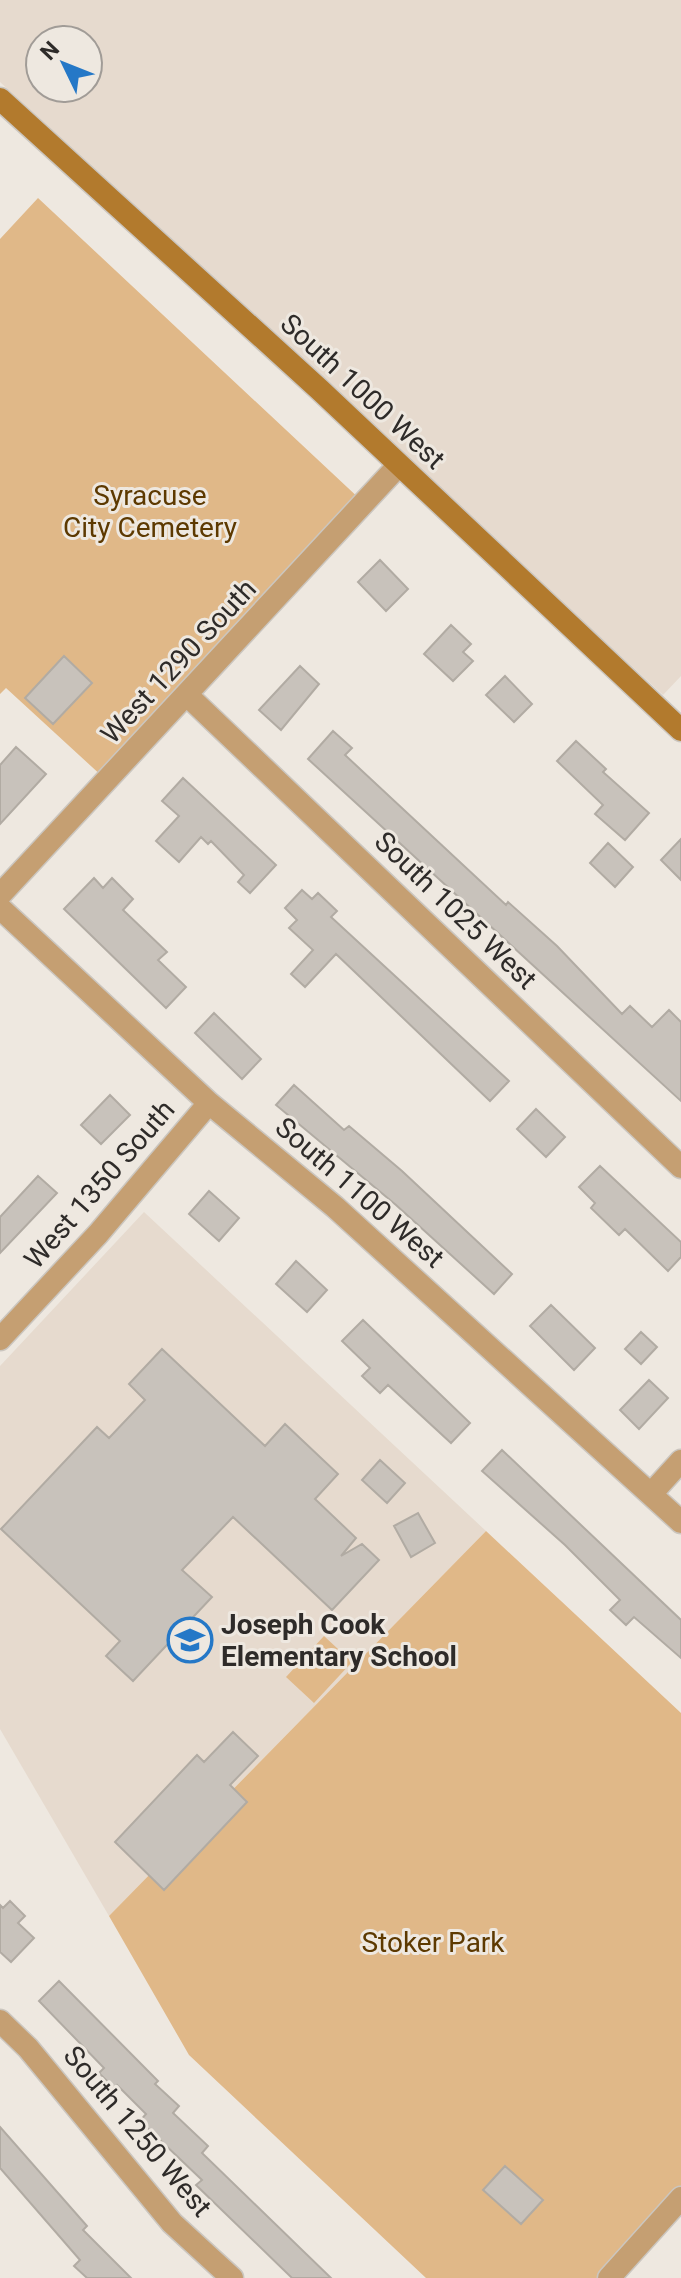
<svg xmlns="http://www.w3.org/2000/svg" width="681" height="2278" viewBox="0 0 681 2278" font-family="Roboto,sans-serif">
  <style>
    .built { fill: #e6dace; fill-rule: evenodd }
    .green { fill: #e0b888 }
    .building { fill: #c8c2bb; stroke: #b1aba3; stroke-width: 2 }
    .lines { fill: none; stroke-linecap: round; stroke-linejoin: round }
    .minor-casing { stroke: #cbc6bf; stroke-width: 25 }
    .secondary-casing { stroke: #cbc6bf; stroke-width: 25 }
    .minor { stroke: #c59f72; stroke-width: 22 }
    .secondary { stroke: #b27a2d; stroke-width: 22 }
    .labels { text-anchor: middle; stroke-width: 6; stroke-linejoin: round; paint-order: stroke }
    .street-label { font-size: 28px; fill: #2e2b29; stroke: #eee8e0 }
    .park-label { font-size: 28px; fill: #5d3900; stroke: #eee8e0 }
    .poi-label { font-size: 28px; font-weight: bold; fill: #2e2b29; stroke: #eee8e0; text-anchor: start }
  </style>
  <rect width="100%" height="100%" fill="#eee8e0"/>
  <path class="built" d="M 0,0 L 681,0 L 681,676 L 663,695 L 0,82 ZM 40,40 L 88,40 L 88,88 L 40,88 Z
    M 144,1212 L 486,1531 L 109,1916 L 0,1729 L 0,1366 Z"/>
  <path class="green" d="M 38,198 L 363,502 L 104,778 L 6,688 L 0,694 L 0,239 Z
    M 486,1531 L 681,1713 L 681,2203 L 611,2278 L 426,2278 L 189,2055 L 109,1916 Z
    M 324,1636 L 352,1662 L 314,1703 L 286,1677 Z"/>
  <path class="building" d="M 380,560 L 408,589 L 386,611 L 358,582 Z
    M 451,625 L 471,644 L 463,652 L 473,661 L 453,681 L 424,654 Z
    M 64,656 L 92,683 L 53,724 L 25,698 Z
    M 300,666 L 319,684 L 281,730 L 259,710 Z
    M 505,676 L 532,704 L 514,722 L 486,695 Z
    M 333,731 L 352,748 L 345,755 L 506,905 L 508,902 L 557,946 L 622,1014 L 630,1006 L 652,1027 L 669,1010 L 681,1022 L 681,1101 L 308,759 Z
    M 576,741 L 606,769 L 603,772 L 649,813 L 625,840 L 595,814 L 603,805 L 557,761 Z
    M 16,747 L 46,774 L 0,824 L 0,765 Z
    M 183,778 L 276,865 L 250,893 L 238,882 L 244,875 L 211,841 L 208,844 L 201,837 L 179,862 L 156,841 L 179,816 L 162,801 Z
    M 681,839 L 681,880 L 661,860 Z
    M 608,843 L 633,867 L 615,887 L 590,863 Z
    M 94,878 L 103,888 L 112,878 L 133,899 L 123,910 L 167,952 L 158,960 L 186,987 L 166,1008 L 64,909 Z
    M 302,890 L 312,899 L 318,893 L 337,911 L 331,917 L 509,1081 L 490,1101 L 336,954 L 305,987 L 291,974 L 313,950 L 289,928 L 297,920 L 285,908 Z
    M 214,1013 L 261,1059 L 242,1079 L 195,1033 Z
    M 294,1085 L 344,1130 L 349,1126 L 402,1171 L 512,1274 L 494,1294 L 396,1205 L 276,1105 Z
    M 110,1095 L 130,1115 L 101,1144 L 81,1125 Z
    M 536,1109 L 565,1137 L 546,1157 L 517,1129 Z
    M 600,1166 L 681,1242 L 681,1257 L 668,1271 L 625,1229 L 619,1235 L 591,1208 L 595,1203 L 579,1187 Z
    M 38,1176 L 57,1193 L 0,1253 L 0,1217 Z
    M 209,1191 L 239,1218 L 219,1241 L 189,1214 Z
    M 296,1261 L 327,1290 L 307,1312 L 276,1284 Z
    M 551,1305 L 595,1348 L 574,1370 L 530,1326 Z
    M 363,1320 L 470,1423 L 451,1443 L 388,1385 L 380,1393 L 362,1376 L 370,1368 L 342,1341 Z
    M 641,1332 L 657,1347 L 641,1364 L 625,1349 Z
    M 162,1349 L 265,1446 L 285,1424 L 338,1474 L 315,1499 L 356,1538 L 341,1556 L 362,1544 L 379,1560 L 332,1610 L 233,1517 L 182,1570 L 212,1597 L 133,1681 L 106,1656 L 120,1641 L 1,1529 L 97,1427 L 109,1438 L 145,1400 L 129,1384 Z
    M 649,1380 L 668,1398 L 639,1429 L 620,1410 Z
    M 502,1450 L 681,1620 L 681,1658 L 634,1617 L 626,1625 L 610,1610 L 620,1600 L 565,1545 L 482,1471 Z
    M 380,1460 L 405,1483 L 387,1503 L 362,1480 Z
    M 418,1513 L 435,1543 L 411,1557 L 394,1526 Z
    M 233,1732 L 258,1756 L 230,1785 L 247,1802 L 164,1890 L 115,1842 L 197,1755 L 204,1762 Z
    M 10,1901 L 25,1916 L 18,1923 L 34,1938 L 11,1962 L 0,1952 L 0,1905 L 3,1908 Z
    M 59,1981 L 158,2081 L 155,2084 L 179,2106 L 173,2113 L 208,2146 L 202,2153 L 331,2278 L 292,2278 L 196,2185 L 202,2180 L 140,2121 L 146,2114 L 117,2085 L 114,2088 L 99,2073 L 104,2068 L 39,2001 Z
    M 0,2127 L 87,2226 L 83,2230 L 131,2278 L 87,2278 L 74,2266 L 80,2260 L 0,2168 Z
    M 505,2166 L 543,2200 L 521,2224 L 483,2190 Z"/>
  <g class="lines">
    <g class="minor-casing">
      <path id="minor" d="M 188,696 L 681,1167
        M 0,895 L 398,466
        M 0,908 L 209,1103 L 335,1207 L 681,1522
        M 0,1339 L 98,1234 L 209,1103
        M 651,1494 L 681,1461
        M 0,2021 L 28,2048 L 172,2223 L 232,2278
        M 609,2278 L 681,2198"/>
    </g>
    <g class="secondary-casing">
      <path id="secondary" d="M 0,99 L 320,390 L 681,730"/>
    </g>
    <use href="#minor" class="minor"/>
    <use href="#secondary" class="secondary"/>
  </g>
  <defs>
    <g id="school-ring" transform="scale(2.3)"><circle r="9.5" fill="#eee8e0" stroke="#2578c7" stroke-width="1.5"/><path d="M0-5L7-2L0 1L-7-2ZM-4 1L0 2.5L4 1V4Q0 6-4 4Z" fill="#2578c7"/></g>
  </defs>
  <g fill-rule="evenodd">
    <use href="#school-ring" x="190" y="1640"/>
  </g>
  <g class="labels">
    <g class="street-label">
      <text transform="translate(363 391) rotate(43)" y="10">South 1000 West</text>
      <text transform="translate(178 661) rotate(-47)" y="10">West 1290 South</text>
      <text transform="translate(456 910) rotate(44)" y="10">South 1025 West</text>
      <text transform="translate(99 1184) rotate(-49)" y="10">West 1350 South</text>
      <text transform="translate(360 1192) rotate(41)" y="10">South 1100 West</text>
      <text transform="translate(138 2131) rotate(50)" y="10">South 1250 West</text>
    </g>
    <g class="park-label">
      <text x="150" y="505">Syracuse<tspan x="150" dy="32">City Cemetery</tspan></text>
      <text x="433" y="1952">Stoker Park</text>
    </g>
    <g class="poi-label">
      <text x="221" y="1634">Joseph Cook<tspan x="221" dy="32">Elementary School</tspan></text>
    </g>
  </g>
  <g transform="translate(64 64) rotate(313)"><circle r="38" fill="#eee8e0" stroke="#a19c97" stroke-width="2"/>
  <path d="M0-6L14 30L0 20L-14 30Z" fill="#2578c7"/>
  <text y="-12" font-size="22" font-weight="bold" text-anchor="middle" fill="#2e2b29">N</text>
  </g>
</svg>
